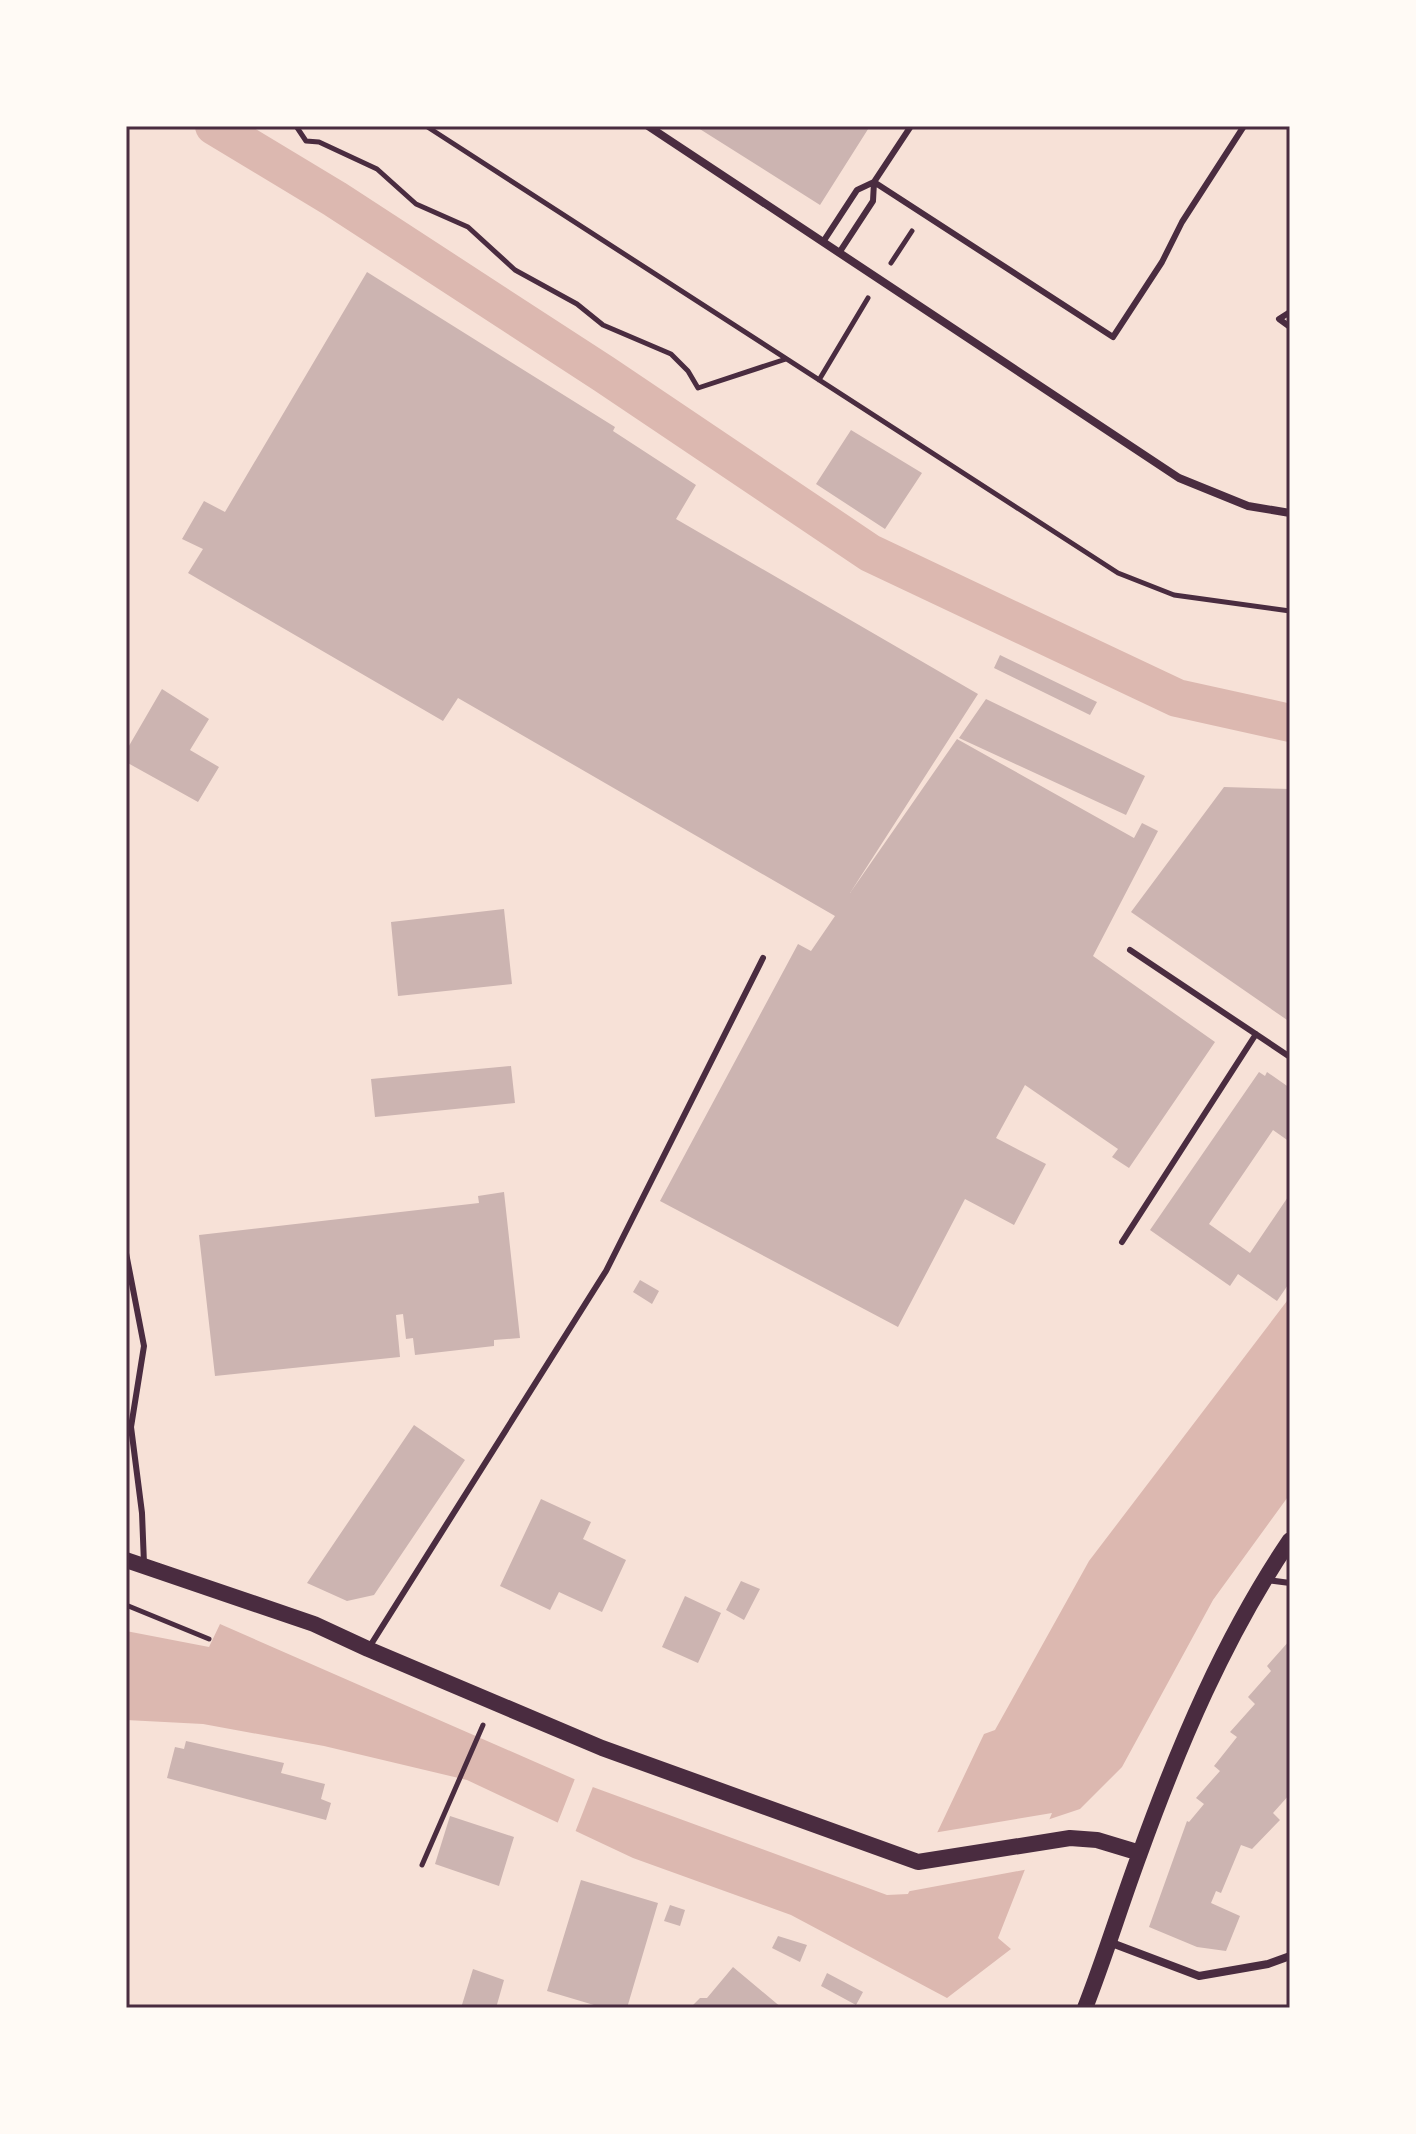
<svg xmlns="http://www.w3.org/2000/svg" width="1416" height="2134" viewBox="0 0 1416 2134" font-family="Figtree,sans-serif">
  <style>
    .water { fill: #dcb8b0 }
    .pier { fill: #f7e1d7 }
    .lines { fill: none; stroke-linecap: round; stroke-linejoin: round }
    .canal { stroke: #dcb8b0; stroke-width: 38 }
    .building { fill: #ccb4b1 }
    .path { stroke: #4a2c40; stroke-width: 5 }
    .service { stroke: #4a2c40; stroke-width: 6 }
    .minor { stroke: #4a2c40; stroke-width: 8 }
    .secondary { stroke: #4a2c40; stroke-width: 16 }
    .neatline { fill: none; stroke: #4a2c40; stroke-width: 3 }
  </style>
  <rect width="100%" height="100%" fill="#f7e1d7"/>
  <path class="water" d="M 1290,1297 L 1290,1494 L 1213,1600 L 1122,1767 L 1080,1809 L 1044,1821 L 998,1938 L 1011,1949 L 947,1998 L 791,1915 L 633,1858 L 467,1780 L 324,1746 L 203,1724 L 126,1720 L 126,1631 L 209,1647 L 220,1624 L 590,1786 L 887,1895 L 908,1894 L 984,1734 L 995,1730 L 1089,1561 Z"/>
  <path class="pier" d="M 576,1776 L 594,1784 L 574,1835 L 556,1827 Z
    M 1052,1813 L 1029,1869 L 905,1892 L 933,1833 Z"/>
  <g class="lines">
    <path class="canal" d="M 214,126 L 335,199 L 604,374 L 870,553 L 1177,698 L 1290,723"/>
  </g>
  <path class="building" d="M 695,126 L 870,126 L 820,205 Z
    M 367,272 L 615,427 L 613,431 L 696,485 L 676,519 L 978,694 L 850,893 L 957,739 L 1134,838 L 1142,823 L 1158,831 L 1093,956 L 1215,1042 L 1129,1168 L 1112,1157 L 1118,1149 L 1025,1085 L 996,1138 L 1046,1164 L 1014,1225 L 965,1199 L 898,1327 L 660,1201 L 798,944 L 811,951 L 835,916 L 458,698 L 443,721 L 188,573 L 203,549 L 182,539 L 204,501 L 225,512 Z
    M 851,430 L 922,473 L 885,529 L 816,484 Z
    M 1000,655 L 1097,702 L 1090,715 L 994,668 Z
    M 162,689 L 209,719 L 190,750 L 219,767 L 198,802 L 126,762 L 126,751 Z
    M 986,699 L 1145,776 L 1126,815 L 959,738 Z
    M 1224,787 L 1290,789 L 1290,1022 L 1131,912 Z
    M 504,909 L 512,984 L 398,996 L 391,922 Z
    M 511,1066 L 515,1103 L 375,1117 L 371,1079 Z
    M 1259,1072 L 1265,1076 L 1267,1072 L 1290,1088 L 1290,1142 L 1273,1130 L 1209,1224 L 1250,1253 L 1290,1194 L 1290,1282 L 1277,1301 L 1238,1274 L 1230,1286 L 1150,1230 Z
    M 504,1192 L 520,1338 L 494,1340 L 494,1346 L 415,1355 L 413,1338 L 406,1339 L 403,1314 L 396,1315 L 400,1357 L 215,1376 L 199,1235 L 479,1203 L 478,1196 Z
    M 640,1280 L 659,1291 L 652,1304 L 633,1292 Z
    M 414,1425 L 465,1460 L 374,1595 L 347,1601 L 307,1583 Z
    M 541,1499 L 591,1522 L 583,1539 L 626,1560 L 602,1612 L 559,1592 L 550,1610 L 500,1586 Z
    M 741,1581 L 760,1589 L 744,1620 L 726,1610 Z
    M 685,1596 L 721,1613 L 698,1663 L 662,1647 Z
    M 1290,1640 L 1290,1794 L 1273,1813 L 1280,1820 L 1252,1849 L 1241,1845 L 1221,1893 L 1216,1891 L 1211,1903 L 1240,1916 L 1226,1951 L 1197,1947 L 1149,1927 L 1187,1821 L 1189,1822 L 1204,1804 L 1196,1798 L 1220,1771 L 1214,1766 L 1237,1737 L 1230,1732 L 1255,1704 L 1248,1697 L 1271,1671 L 1267,1666 Z
    M 186,1741 L 284,1763 L 281,1773 L 325,1784 L 321,1799 L 331,1803 L 326,1820 L 167,1778 L 175,1747 L 184,1749 Z
    M 450,1816 L 514,1837 L 499,1886 L 435,1864 Z
    M 581,1880 L 658,1903 L 627,2008 L 604,2008 L 547,1991 Z
    M 670,1905 L 685,1910 L 680,1926 L 664,1921 Z
    M 778,1936 L 807,1945 L 800,1962 L 772,1948 Z
    M 733,1967 L 782,2008 L 690,2008 L 700,1998 L 707,1998 Z
    M 473,1969 L 504,1980 L 496,2008 L 461,2008 Z
    M 827,1973 L 863,1992 L 856,2005 L 821,1986 Z"/>
  <g class="lines">
    <path class="path" d="M 296,126 L 306,141 L 319,142 L 377,169 L 416,204 L 468,227 L 515,270 L 577,304 L 603,325 L 671,354 L 688,371 L 698,388 L 786,359
      M 426,126 L 1118,573 L 1174,595 L 1290,611
      M 891,263 L 912,231
      M 819,380 L 868,298
      M 126,1605 L 209,1639
      M 422,1865 L 483,1725"/>
    <path class="service" d="M 874,182 L 1113,337 L 1162,262 L 1182,222 L 1244,126
      M 823,242 L 857,190 L 874,182
      M 839,253 L 873,201 L 874,182 L 911,126
      M 1290,312 L 1279,319 L 1290,327
      M 1130,950 L 1290,1057
      M 1122,1242 L 1256,1034
      M 126,1253 L 144,1346 L 131,1427 L 142,1513 L 144,1564
      M 1267,1580 L 1290,1583
      M 370,1646 L 606,1271 L 763,958"/>
    <path class="minor" d="M 648,126 L 1179,478 L 1248,506 L 1290,513
      M 1109,1942 L 1199,1976 L 1268,1964 L 1290,1956"/>
    <path class="secondary" d="M 126,1560 L 314,1624 L 368,1649 L 602,1748 L 918,1862 L 1070,1838 L 1097,1840 L 1140,1853
      M 1085,2008 C 1105,1957 1121,1904 1140,1853 C 1179,1745 1225,1636 1290,1540"/>
  </g>
  <rect width="1416" height="2134" fill="none" stroke="#fffaf5" stroke-width="256"/>
  <rect x="128" y="128" width="1160" height="1878" class="neatline"/>
</svg>
